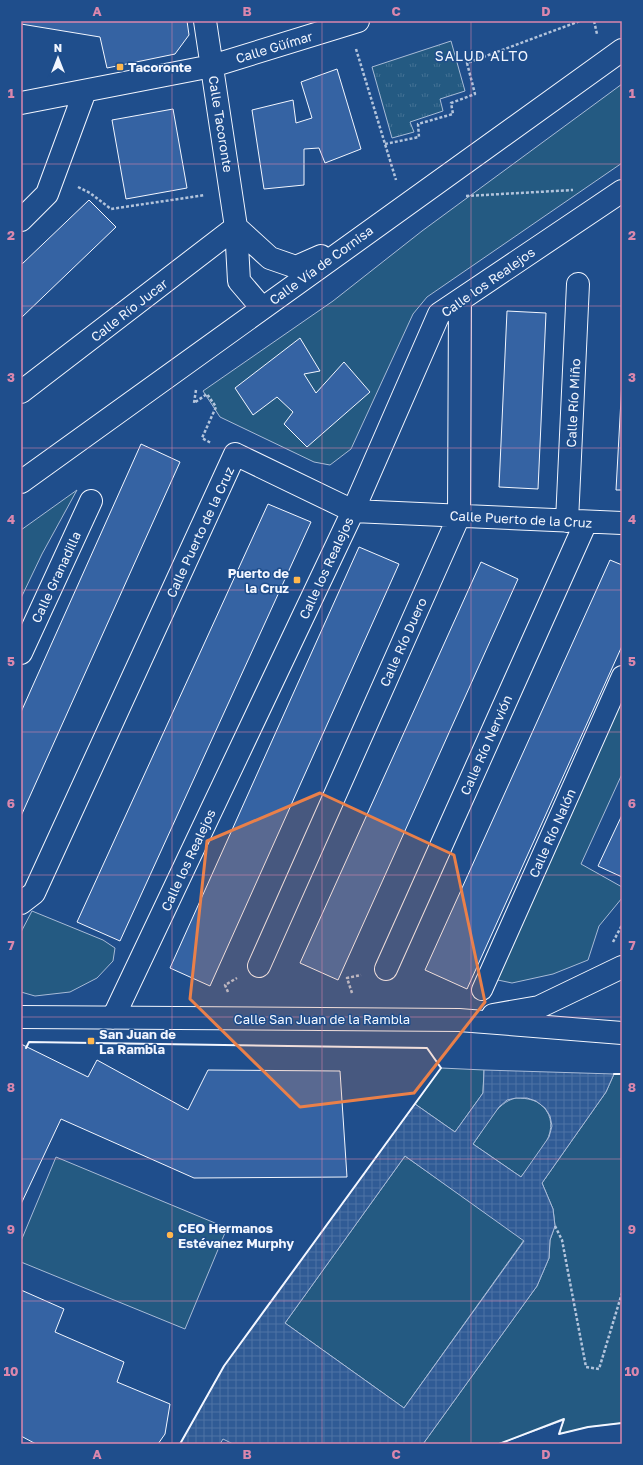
<svg xmlns="http://www.w3.org/2000/svg" width="643" height="1465" viewBox="0 0 643 1465" font-family="'Golos Text',sans-serif">
  <style>
    .park { fill: url(#park-tufts); stroke: #a8bbd7 }
    .garden { fill: #245a82; stroke: #a8bbd7 }
    .plaza { fill: url(#plaza-grid); stroke: #a8bbd7; fill-rule: evenodd }
    .building { fill: #3563a3; stroke: #f2f6ff }
    .lines { fill: none; stroke-linecap: round; stroke-linejoin: round }
    .pedestrian-casing { stroke: #f2f6ff; stroke-width: 22 }
    .minor-casing { stroke: #f2f6ff; stroke-width: 24 }
    .path { stroke: #b3c4dc; stroke-width: 2.5; stroke-dasharray: 3 2; stroke-linecap: butt }
    .pedestrian { stroke: #1f4e8c; stroke-width: 20 }
    .minor { stroke: #1f4e8c; stroke-width: 22 }
    .wall { stroke: #f2f6ff; stroke-width: 2 }
    .marked { fill: #ea8049; fill-opacity: 0.2; stroke: #ea8049; stroke-width: 3; stroke-linejoin: round }
    .grid { fill: none; stroke: #da87ad; stroke-width: 1; stroke-opacity: 0.55 }
    .poi-dot { fill: #ffb74d; stroke: #1f4e8c; stroke-width: 1.5 }
    .labels { text-anchor: middle; stroke-width: 3; stroke-linejoin: round; paint-order: stroke }
    .street-label { font-size: 13px; fill: #f2f6ff; stroke: #1f4e8c }
    .poi-label { font-size: 13px; font-weight: bold; fill: #f2f6ff; stroke: #1f4e8c; text-anchor: start }
    .neighbourhood-label { font-size: 14px; letter-spacing: 1px; fill: #f2f6ff; stroke: #1f4e8c }
    .neatline { fill: none; stroke: #da87ad; stroke-width: 1.5 }
    .grid-label { font-size: 13px; text-anchor: middle; font-weight: bold; fill: #da87ad }
  </style>
  <defs>
    <pattern id="park-tufts" width="24" height="20" patternUnits="userSpaceOnUse"><rect width="24" height="20" fill="#245a82"/><path d="M3 7l-1-3M5 7V3M7 7l1-3M15 17l-1-3M17 17v-4M19 17l1-3" fill="none" stroke="#447295"/></pattern>
    <pattern id="plaza-grid" width="8" height="8" patternUnits="userSpaceOnUse"><rect width="8" height="8" fill="#305b95"/><path d="M0 4h8M4 0v8" fill="none" stroke="#4e73a5"/></pattern>
  </defs>
  <rect width="100%" height="100%" fill="#1f4e8c"/>
  <path class="park" d="M 451,41 L 465,91 L 440,99 L 443,111 L 410,122 L 414,132 L 392,138 L 372,67 Z"/>
  <path class="garden" d="M 622,84 L 622,163 L 427,297 L 413,314 L 351,449 L 330,465 L 314,462 L 220,417 L 203,391 L 333,301 L 422,231 Z
    M 77,490 L 42,554 L 21,598 L 21,530 Z
    M 622,691 L 622,774 L 581,864 L 622,887 L 622,898 L 599,926 L 588,960 L 553,974 L 512,983 L 493,979 Z
    M 32,911 L 103,940 L 115,948 L 113,961 L 97,978 L 70,992 L 35,996 L 21,992 L 21,932 Z
    M 441,1068 L 484,1070 L 483,1093 L 455,1132 L 415,1104 Z
    M 614,1074 L 622,1074 L 622,1423 L 588,1427 L 559,1434 L 564,1420 L 499,1444 L 423,1444 L 537,1286 L 549,1258 L 550,1240 L 555,1226 L 553,1209 L 542,1183 L 606,1092 Z
    M 516,1098 C 528,1098 539,1100 546,1110 C 562,1133 534,1159 521,1177 L 473,1144 C 485,1128 496,1102 516,1098 Z
    M 405,1156 L 524,1240 L 404,1408 L 285,1323 Z
    M 56,1157 L 227,1228 L 185,1329 L 21,1262 L 21,1241 Z"/>
  <path class="plaza" d="M 484,1070 L 614,1074 L 606,1092 L 542,1183 L 553,1209 L 555,1226 L 550,1240 L 549,1258 L 537,1286 L 423,1444 L 233,1444 L 223,1439 L 220,1444 L 180,1444 L 224,1366 L 415,1104 L 455,1132 L 483,1093 ZM 516,1098 L 527,1098 L 536,1101 L 545,1108 L 550,1116 L 552,1126 L 549,1137 L 521,1177 L 473,1144 L 499,1107 L 507,1100 ZM 405,1156 L 524,1241 L 404,1408 L 285,1323 Z"/>
  <path class="building" d="M 21,21 L 187,21 L 189,35 L 175,54 L 107,68 L 100,37 L 21,24 Z
    M 337,69 L 361,149 L 325,163 L 319,148 L 304,149 L 304,185 L 264,189 L 252,110 L 293,100 L 296,123 L 312,118 L 301,82 Z
    M 173,109 L 187,188 L 126,199 L 112,120 Z
    M 89,200 L 116,227 L 21,318 L 21,265 Z
    M 507,311 L 546,313 L 538,489 L 499,487 Z
    M 300,338 L 320,371 L 304,374 L 316,393 L 344,362 L 370,392 L 307,447 L 284,424 L 293,412 L 277,397 L 253,415 L 235,388 Z
    M 622,381 L 622,490 L 616,490 Z
    M 141,444 L 180,462 L 21,816 L 21,712 Z
    M 268,504 L 311,522 L 120,941 L 77,922 Z
    M 359,547 L 399,564 L 210,986 L 170,968 Z
    M 610,560 L 622,565 L 622,646 L 467,989 L 425,970 Z
    M 481,562 L 518,579 L 338,980 L 300,963 Z
    M 622,815 L 622,877 L 598,866 Z
    M 21,1044 L 88,1077 L 97,1060 L 188,1110 L 208,1070 L 340,1071 L 347,1177 L 194,1178 L 61,1119 L 21,1204 Z
    M 21,1290 L 64,1309 L 55,1332 L 124,1362 L 117,1382 L 170,1404 L 165,1434 L 158,1444 L 36,1444 L 21,1436 Z"/>
  <g class="lines">
    <g class="pedestrian-casing">
      <path id="pedestrian" d="M 482,990 L 622,676"/>
    </g>
    <g class="minor-casing">
      <path id="minor" d="M 205,21 L 236,227 L 239,281 L 262,308
        M 21,103 L 212,66 L 358,21
        M 21,220 L 47,194 L 85,91
        M 236,227 L 270,258 L 296,267 L 321,256
        M 21,392 L 236,227
        M 21,482 L 622,50
        M 567,521 L 578,284
        M 21,653 L 91,501
        M 21,903 L 34,893 L 235,454 L 353,511 L 622,523
        M 259,966 L 459,516 L 460,300
        M 386,969 L 586,522
        M 493,1015 L 539,1007 L 622,967
        M 21,1017 L 459,1020 L 622,1033
        M 113,1018 L 353,511 L 439,314 L 622,191"/>
    </g>
    <path class="path" d="M 594,21 L 597,34
      M 356,49 L 396,180
      M 385,144 L 419,137 L 418,124 L 453,114 L 451,103 L 475,94 L 467,63 L 580,21
      M 78,187 L 90,193 L 111,209 L 205,195
      M 466,196 L 573,190
      M 196,390 L 194,403 L 207,394 L 216,407 L 202,438 L 211,443
      M 613,942 L 622,925
      M 228,992 L 225,985 L 237,978
      M 352,993 L 347,978 L 361,975
      M 555,1226 L 562,1240 L 586,1367 L 599,1369 L 622,1293"/>
    <use href="#pedestrian" class="pedestrian"/>
    <use href="#minor" class="minor"/>
    <path class="wall" d="M 26,1048 L 29,1042 L 427,1048 L 441,1068 L 224,1366 L 180,1444
      M 614,1074 L 622,1074
      M 499,1444 L 564,1419 L 559,1434 L 588,1427 L 622,1423"/>
  </g>
  <path class="marked" d="M 320,793 L 454,855 L 485,1002 L 414,1093 L 300,1107 L 190,999 L 207,841 Z"/>
  <path class="grid" d="M 172,21 L 172,1444M 322,21 L 322,1444M 471,21 L 471,1444M 21,164 L 622,164M 21,306 L 622,306M 21,448 L 622,448M 21,590 L 622,590M 21,732 L 622,732M 21,875 L 622,875M 21,1017 L 622,1017M 21,1159 L 622,1159M 21,1301 L 622,1301"/>
  <g class="poi-dot">
    <rect x="116" y="63" width="8" height="8" rx="2"/>
    <rect x="293" y="576" width="8" height="8" rx="2"/>
    <rect x="87" y="1037" width="8" height="8" rx="2"/>
    <circle cx="170" cy="1235" r="4"/>
  </g>
  <g class="labels">
    <g class="street-label">
      <text transform="translate(274 47) rotate(-17)" y="5">Calle Güímar</text>
      <text transform="translate(221 124) rotate(81)" y="5">Calle Tacoronte</text>
      <text transform="translate(321 265) rotate(-36)" y="5">Calle Vía de Cornisa</text>
      <text transform="translate(488 282) rotate(-35)" y="5">Calle los Realejos</text>
      <text transform="translate(129 310) rotate(-38)" y="5">Calle Río Jucar</text>
      <text transform="translate(573 403) rotate(-87)" y="5">Calle Río Miño</text>
      <text transform="translate(521 519) rotate(3)" y="5">Calle Puerto de la Cruz</text>
      <text transform="translate(200 532) rotate(-65)" y="5">Calle Puerto de la Cruz</text>
      <text transform="translate(326 568) rotate(-65)" y="5">Calle los Realejos</text>
      <text transform="translate(56 577) rotate(-65)" y="5">Calle Granadilla</text>
      <text transform="translate(403 642) rotate(-66)" y="5">Calle Río Duero</text>
      <text transform="translate(486 745) rotate(-66)" y="5">Calle Río Nervión</text>
      <text transform="translate(552 833) rotate(-66)" y="5">Calle Río Nalón</text>
      <text transform="translate(188 860) rotate(-65)" y="5">Calle los Realejos</text>
      <text x="322" y="1024">Calle San Juan de la Rambla</text>
    </g>
    <g class="poi-label">
      <text x="128" y="72">Tacoronte</text>
      <text x="289" y="578" text-anchor="end">Puerto de<tspan x="289" dy="15">la Cruz</tspan></text>
      <text x="99" y="1039">San Juan de<tspan x="99" dy="15">La Rambla</tspan></text>
      <text x="178" y="1233">CEO Hermanos<tspan x="178" dy="15">Estévanez Murphy</tspan></text>
    </g>
    <g class="neighbourhood-label">
      <text x="482" y="61">SALUD ALTO</text>
    </g>
  </g>
  <rect width="643" height="1465" fill="none" stroke="#1f4e8c" stroke-width="44"/>
  <g transform="translate(58 58)" stroke="#1f4e8c" stroke-width="3" paint-order="stroke">
  <path d="M0-3L7 15L0 10L-7 15Z" fill="#f2f6ff"/>
  <text y="-6" font-size="11" font-weight="bold" text-anchor="middle" fill="#f2f6ff">N</text>
  </g>
  <rect x="22" y="22" width="599" height="1421" class="neatline"/>
  <g class="grid-label">
    <text x="97" y="16">A</text>
    <text x="247" y="16">B</text>
    <text x="396" y="16">C</text>
    <text x="546" y="16">D</text>
    <text x="11" y="98">1</text>
    <text x="632" y="98">1</text>
    <text x="11" y="240">2</text>
    <text x="632" y="240">2</text>
    <text x="11" y="382">3</text>
    <text x="632" y="382">3</text>
    <text x="11" y="524">4</text>
    <text x="632" y="524">4</text>
    <text x="11" y="666">5</text>
    <text x="632" y="666">5</text>
    <text x="11" y="808">6</text>
    <text x="632" y="808">6</text>
    <text x="11" y="950">7</text>
    <text x="632" y="950">7</text>
    <text x="11" y="1092">8</text>
    <text x="632" y="1092">8</text>
    <text x="11" y="1234">9</text>
    <text x="632" y="1234">9</text>
    <text x="11" y="1376">10</text>
    <text x="632" y="1376">10</text>
    <text x="97" y="1459">A</text>
    <text x="247" y="1459">B</text>
    <text x="396" y="1459">C</text>
    <text x="546" y="1459">D</text>
  </g>
</svg>
